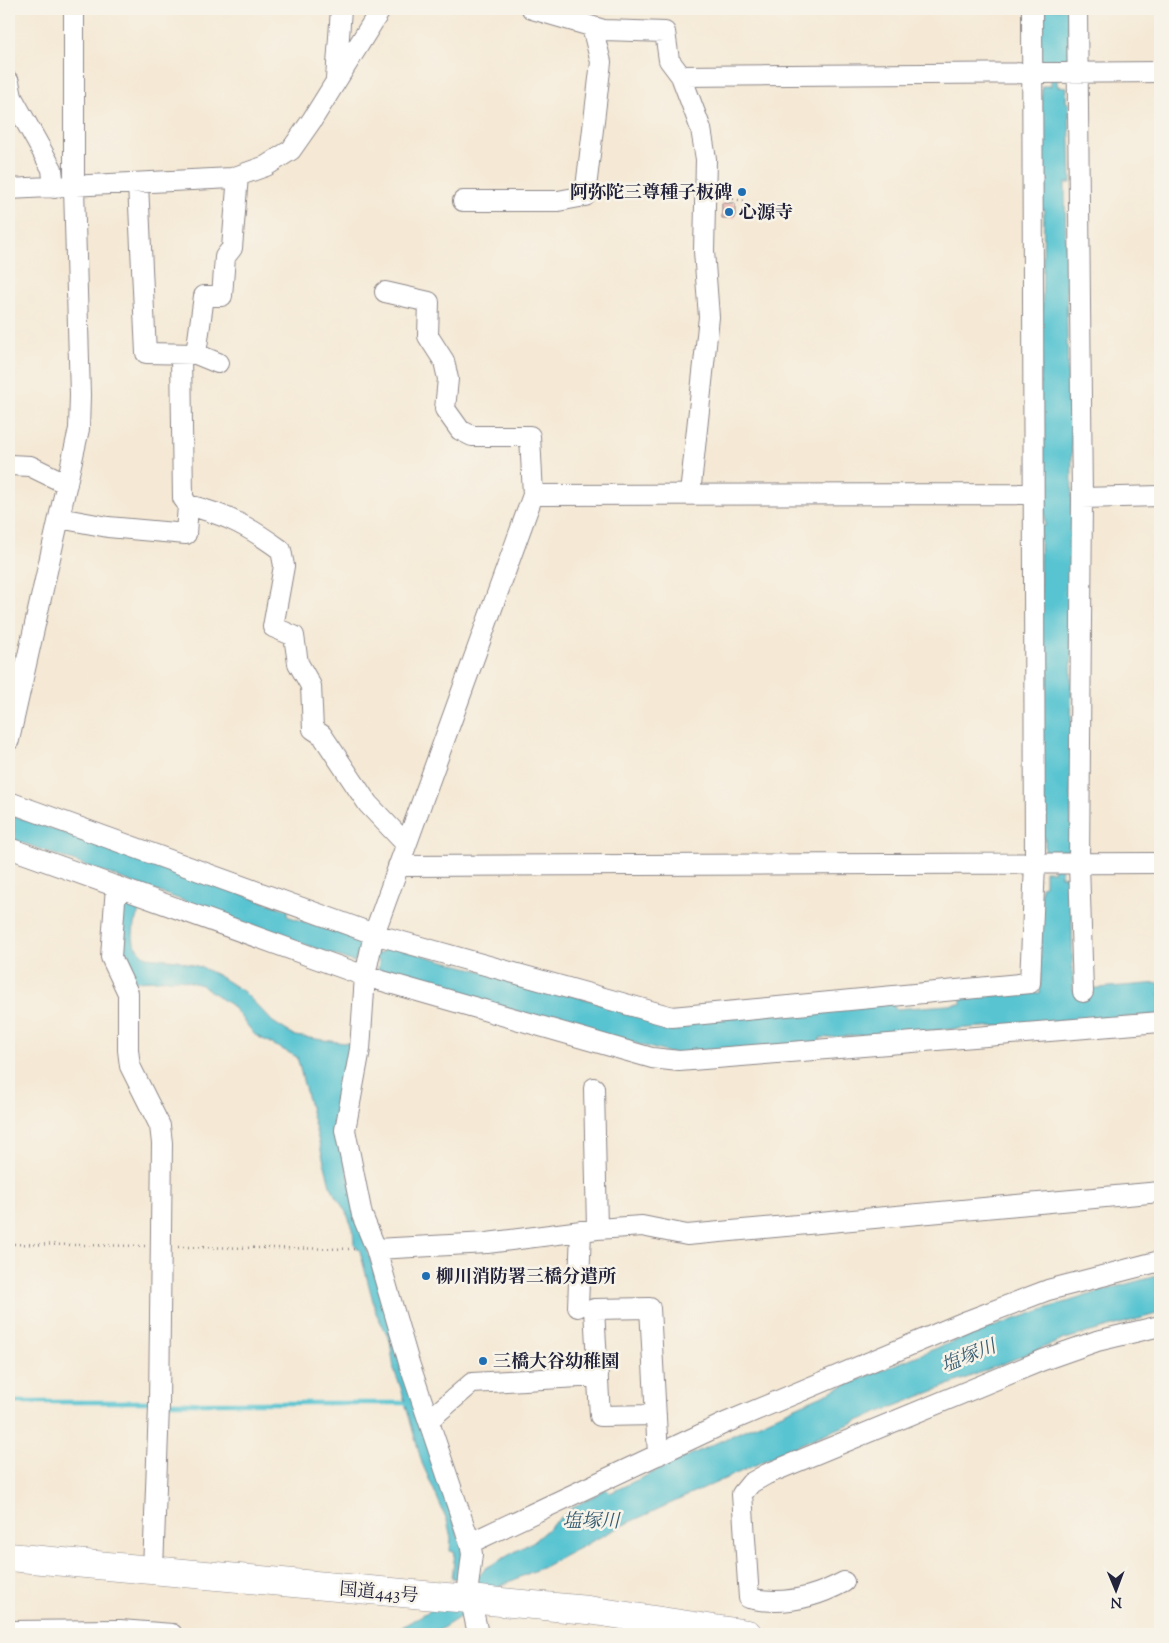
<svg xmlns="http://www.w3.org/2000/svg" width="1169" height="1643" viewBox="0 0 1169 1643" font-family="'Sorts Mill Goudy','Noto Serif JP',serif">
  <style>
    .water { fill: #58c4d1; stroke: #3d7386 }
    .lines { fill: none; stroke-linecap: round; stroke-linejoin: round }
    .stream { stroke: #58c4d1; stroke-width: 4.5 }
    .building { fill: #eaaaa7 }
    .minor-casing { stroke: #8c8688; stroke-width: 22 }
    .highway-casing { stroke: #8c8688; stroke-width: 29 }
    .path { stroke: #8c8688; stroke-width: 2.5; stroke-dasharray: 1 4; stroke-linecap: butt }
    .minor { stroke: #fff; stroke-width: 20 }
    .highway { stroke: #fff; stroke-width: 28 }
    .poi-dot { fill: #1f6fb2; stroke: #f7f3e8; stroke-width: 2 }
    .labels { text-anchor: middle; stroke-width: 5; stroke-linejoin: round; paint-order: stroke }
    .poi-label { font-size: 18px; font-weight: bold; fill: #22223b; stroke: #f7f3e8; text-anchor: start }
    .street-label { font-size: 18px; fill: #22223b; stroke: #f7f3e8 }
    .water-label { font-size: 19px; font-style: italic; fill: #355b70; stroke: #f7f3e8 }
  </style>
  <rect width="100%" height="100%" fill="#f7f3e8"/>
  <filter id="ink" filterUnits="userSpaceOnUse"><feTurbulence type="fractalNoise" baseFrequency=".02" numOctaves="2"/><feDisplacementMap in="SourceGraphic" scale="10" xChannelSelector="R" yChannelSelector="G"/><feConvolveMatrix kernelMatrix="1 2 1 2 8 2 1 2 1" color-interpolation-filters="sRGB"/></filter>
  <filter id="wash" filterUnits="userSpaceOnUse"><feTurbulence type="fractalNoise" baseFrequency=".0096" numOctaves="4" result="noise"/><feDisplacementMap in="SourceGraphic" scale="20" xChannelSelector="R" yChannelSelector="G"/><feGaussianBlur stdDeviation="1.12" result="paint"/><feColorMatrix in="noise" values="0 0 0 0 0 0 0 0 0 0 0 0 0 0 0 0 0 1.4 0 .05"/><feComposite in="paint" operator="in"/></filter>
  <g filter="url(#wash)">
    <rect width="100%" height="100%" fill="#f5e9d5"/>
    <path class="water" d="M 1040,9 L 1068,9 L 1069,62 L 1058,63 L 1057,86 L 1067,87 L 1066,102 L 1069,103 L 1071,183 L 1065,183 L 1068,402 L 1072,402 L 1071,851 L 1061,851 L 1061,876 L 1071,877 L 1073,990 L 1160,983 L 1160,1015 L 820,1038 L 820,1043 L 677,1055 L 378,973 L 379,960 L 358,955 L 354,962 L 9,838 L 9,814 L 288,910 L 287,916 L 360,940 L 360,947 L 381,954 L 384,948 L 388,946 L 671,1022 L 894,1002 L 895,1009 L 961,1004 L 961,997 L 1040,993 L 1041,886 L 1045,885 L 1045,871 L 1054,871 L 1053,852 L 1045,851 L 1045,838 L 1041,837 L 1040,526 L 1045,526 L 1044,459 L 1039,459 L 1044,209 L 1039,209 L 1042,86 L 1051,86 L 1051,62 L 1041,61 Z
      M 127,897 L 142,904 L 134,924 L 133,936 L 134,943 L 142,954 L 147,957 L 177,960 L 203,968 L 219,976 L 244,992 L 273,1022 L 295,1036 L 352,1044 L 338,1130 L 360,1227 L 464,1554 L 461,1579 L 452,1578 L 455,1552 L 450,1551 L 451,1538 L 447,1520 L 422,1463 L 401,1388 L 394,1370 L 390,1340 L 376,1313 L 360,1251 L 354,1244 L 353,1229 L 347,1214 L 330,1185 L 297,1057 L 255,1035 L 231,1005 L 201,985 L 180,979 L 133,981 L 126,979 L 121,972 L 118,903 Z
      M 1160,1275 L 1160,1313 L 1065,1339 L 817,1437 L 623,1525 L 543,1567 L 493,1589 L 463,1615 L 433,1634 L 390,1634 L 436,1607 L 478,1577 L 486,1568 L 534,1541 L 572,1508 L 606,1489 L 610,1493 C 786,1409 970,1324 1160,1275 Z"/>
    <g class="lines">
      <path class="stream" d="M 9,1402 L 154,1402
        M 164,1403 L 410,1403"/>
    </g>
    <g id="blocks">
      <path class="building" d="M 722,203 L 735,203 L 735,218 L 722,218 Z"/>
    </g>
  </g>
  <g filter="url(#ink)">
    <use href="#blocks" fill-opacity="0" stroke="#8c8688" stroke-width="1"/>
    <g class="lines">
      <g class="minor-casing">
        <path id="minor" d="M 532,9 L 604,30 L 665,32 L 669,60 L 681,76 L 701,129 L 706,159 L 704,251 L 709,317 L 690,494
          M 1077,9 L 1082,498 L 1079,864 L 1083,992
          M 681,76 L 1160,72
          M 336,79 L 341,9
          M 9,82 L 12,97 L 52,169 L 54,188
          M 138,184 L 146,353 L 196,354 L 218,363
          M 9,189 L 232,178 L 266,166 L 291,150 L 312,120 L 381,9
          M 463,201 L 558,201 L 585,196 L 601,62 L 592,27
          M 385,292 L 429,302 L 428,336 L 444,361 L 448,379 L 445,409 L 460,430 L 472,436 L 530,436 L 533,495
          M 181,354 L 183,498 L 188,505
          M 196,354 L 204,296 L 222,296 L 225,257 L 232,248 L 238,176
          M 9,465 L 30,466 L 67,484
          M 1082,498 L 1160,496
          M 59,518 L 108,527 L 186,534 L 188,505 C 227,515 248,526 281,550 L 284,566 L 273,627 L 294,636 L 298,663 L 311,686 L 313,729 L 322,735 L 368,804 L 406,844
          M 9,740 L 79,429 L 80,395 L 74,188 L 74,9
          M 9,802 L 374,934 L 672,1017 L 1030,983 L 1035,864 L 1032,9
          M 9,848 L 365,976 L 652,1058 L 679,1061 L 1160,1022
          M 398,866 L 1160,863
          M 116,886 L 111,957 L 128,993 L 128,1050 L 130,1066 L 160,1126 L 162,1143 L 159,1406 L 153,1570
          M 594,1088 L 597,1229
          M 376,1249 L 487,1243 L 597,1229 L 642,1226 L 687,1235 L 1160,1192
          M 578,1307 L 581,1231
          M 656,1415 L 600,1416 L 594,1309 L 650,1308 L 658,1455
          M 429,1420 L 472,1383 L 598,1376
          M 470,1543 L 723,1424 L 967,1321 L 1048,1290 L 1160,1261
          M 844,1582 C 814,1598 783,1606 749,1598 L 742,1494 L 751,1483 L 767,1474 L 1043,1360 L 1097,1341 L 1160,1326
          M 9,1631 L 120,1630 L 172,1634
          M 478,1634 L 468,1587 L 472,1554 L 470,1543 L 409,1363 L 376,1249 L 362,1215 L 345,1130 L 360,1049 L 365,976 L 374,934 L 533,495 L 1033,494"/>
      </g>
      <g class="highway-casing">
        <path id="highway" d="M 9,1557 L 588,1610 L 748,1634"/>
      </g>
      <path class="path" d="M 723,198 L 746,201
        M 9,1244 L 145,1246
        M 178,1247 L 357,1249"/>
      <use href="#minor" class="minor"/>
      <use href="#highway" class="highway"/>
    </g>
  </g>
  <g class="poi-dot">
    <circle cx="742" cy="192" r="5"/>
    <circle cx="729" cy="212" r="5"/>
    <circle cx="426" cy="1276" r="5"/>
    <circle cx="483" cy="1361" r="5"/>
  </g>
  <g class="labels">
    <g class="poi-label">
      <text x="732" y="198" text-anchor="end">阿弥陀三尊種子板碑</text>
      <text x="739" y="218">心源寺</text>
      <text x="436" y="1282">柳川消防署三橋分遣所</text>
      <text x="493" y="1367">三橋大谷幼稚園</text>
    </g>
    <g class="street-label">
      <text transform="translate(379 1592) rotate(5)" y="6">国道443号</text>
    </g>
    <g class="water-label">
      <text transform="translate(968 1355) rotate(-22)" y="7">塩塚川</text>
      <text x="591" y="1527">塩塚川</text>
    </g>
  </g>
  <rect width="1169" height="1643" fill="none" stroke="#f7f3e8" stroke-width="30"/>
  <g transform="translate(1116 1590) rotate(179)" stroke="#f7f3e8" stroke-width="4" paint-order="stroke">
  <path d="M0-4L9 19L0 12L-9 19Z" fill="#22223b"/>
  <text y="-8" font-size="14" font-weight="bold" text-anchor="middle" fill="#22223b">N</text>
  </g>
</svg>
